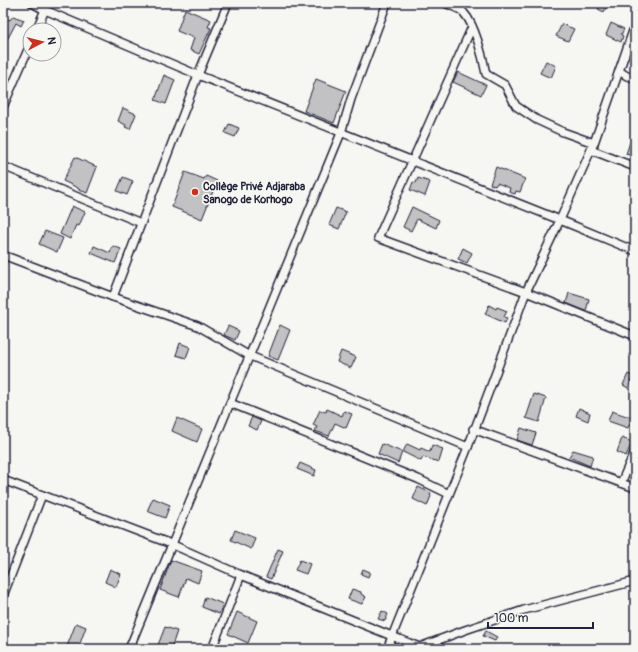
<svg xmlns="http://www.w3.org/2000/svg" width="638" height="652" font-family="Pangolin,sans-serif">
<rect width="100%" height="100%" fill="#f6f6f2"/>
<filter id="ink" filterUnits="userSpaceOnUse"><feTurbulence type="fractalNoise" baseFrequency=".025" numOctaves="2"/><feDisplacementMap in="SourceGraphic" scale="8" xChannelSelector="R" yChannelSelector="G"/><feConvolveMatrix kernelMatrix="1 2 1 2 8 2 1 2 1" color-interpolation-filters="sRGB"/></filter>
<g filter="url(#ink)">
<g fill="#c2c2c4" stroke="#22223b">
<polygon points="601,3 608,3 604,12 598,9"/>
<polygon points="185,9 211,20 208,27 211,28 199,54 190,50 194,38 177,31"/>
<polygon points="13,16 24,20 21,26 16,23 8,38 3,35 3,17 10,20"/>
<polygon points="611,23 624,29 621,35 623,36 621,42 606,35"/>
<polygon points="562,24 574,29 568,41 556,36"/>
<polygon points="546,61 556,66 551,78 540,73"/>
<polygon points="458,72 486,85 481,95 453,82"/>
<polygon points="164,75 175,80 166,104 155,100"/>
<polygon points="316,79 346,91 334,123 304,111"/>
<polygon points="123,108 136,114 130,129 125,127 126,125 118,121"/>
<polygon points="229,124 239,128 235,137 225,133"/>
<polygon points="634,130 635,130 635,157 626,154"/>
<polygon points="75,157 97,167 87,193 78,189 78,188 63,181"/>
<polygon points="496,167 525,179 520,192 516,191 515,194 509,192 510,188 497,183 495,186 490,184"/>
<polygon points="185,172 204,179 206,176 217,181 202,219 172,207"/>
<polygon points="123,177 133,181 127,195 117,191"/>
<polygon points="418,178 430,182 425,196 410,190 413,182 416,183"/>
<polygon points="72,206 85,212 79,226 76,225 70,239 60,234"/>
<polygon points="412,207 439,220 436,228 417,219 411,231 403,227"/>
<polygon points="336,208 346,212 339,229 329,225"/>
<polygon points="45,231 63,238 57,252 39,244"/>
<polygon points="94,246 110,253 113,246 121,249 115,263 91,253"/>
<polygon points="463,248 472,253 467,263 458,259"/>
<polygon points="569,293 589,299 586,311 566,303"/>
<polygon points="489,305 496,309 497,307 507,311 504,317 507,318 505,323 485,314"/>
<polygon points="280,325 290,330 278,360 268,356"/>
<polygon points="228,326 239,331 235,340 224,335"/>
<polygon points="180,343 190,347 186,358 176,355"/>
<polygon points="341,351 356,357 351,368 337,362"/>
<polygon points="628,374 633,376 628,388 623,385"/>
<polygon points="534,394 546,398 539,422 526,418"/>
<polygon points="579,408 590,413 588,421 576,416"/>
<polygon points="327,409 342,416 344,411 352,414 346,428 335,423 329,436 315,431 317,427 313,425 320,410 326,412"/>
<polygon points="612,411 632,418 628,428 608,421"/>
<polygon points="252,417 261,421 257,430 248,426"/>
<polygon points="177,418 202,429 197,442 172,431"/>
<polygon points="521,428 536,433 532,445 517,440"/>
<polygon points="622,438 632,442 626,456 617,452"/>
<polygon points="382,444 402,452 398,463 378,454"/>
<polygon points="407,444 420,450 421,448 430,452 432,445 443,449 439,462 423,457 421,461 403,452"/>
<polygon points="573,450 593,456 590,466 569,457"/>
<polygon points="300,463 316,470 314,476 297,469"/>
<polygon points="418,487 431,493 430,495 431,496 427,506 413,499"/>
<polygon points="153,498 170,505 165,518 147,511"/>
<polygon points="235,530 255,538 251,549 231,540"/>
<polygon points="278,549 283,551 271,579 266,577"/>
<polygon points="171,560 202,571 198,583 186,578 179,597 160,590"/>
<polygon points="300,560 310,564 306,574 295,570"/>
<polygon points="110,569 121,574 116,587 105,582"/>
<polygon points="363,569 370,572 368,577 361,574"/>
<polygon points="352,589 361,592 361,594 366,597 362,604 348,599"/>
<polygon points="205,597 223,604 219,614 202,607"/>
<polygon points="382,611 388,614 385,621 378,619"/>
<polygon points="237,612 257,621 248,643 228,634"/>
<polygon points="76,623 86,627 78,649 66,649"/>
<polygon points="165,627 177,631 171,649 158,645"/>
<polygon points="486,631 497,637 495,641 483,636"/>
</g>
<g fill="none" stroke-linecap="round" stroke-linejoin="round">
<defs>
<g id="minor">
<polyline points="32,3 45,10 198,75 560,220 635,251"/>
<path d="M445,3C451,6 460,8 464,13C475,25 483,57 486,74L505,85L516,106L537,120L563,132L594,143"/>
<polyline points="472,27 378,238 526,292 635,336"/>
<polyline points="36,30 45,10"/>
<polyline points="619,71 627,76 635,78"/>
<polyline points="3,107 30,45"/>
<polyline points="591,150 635,167"/>
<polyline points="3,166 141,223"/>
<polyline points="3,255 113,297 198,326 248,355 468,447"/>
<polyline points="113,297 198,75 228,3"/>
<polyline points="230,403 418,479 449,494"/>
<polyline points="473,429 635,488"/>
<polyline points="3,480 171,544 241,575 424,649"/>
<polyline points="621,483 635,451"/>
<polyline points="3,596 42,495"/>
<polyline points="420,647 465,630 524,610 635,581"/>
<polyline points="3,648 7,649"/>
<path d="M129,649C198,477 269,305 341,133L351,99L387,3"/>
<polyline points="212,649 241,575"/>
<polyline points="387,649 468,447 526,292 560,220 594,143 635,25"/>
</g>
</defs>
<use href="#minor" stroke="#22223b" stroke-width="10"/>
<use href="#minor" stroke="#f6f6f2" stroke-width="7"/>
</g>
</g>
<circle fill="#c8321e" stroke="#f6f6f2" stroke-width="1.5" cx="195" cy="192" r="4"/>
<g text-anchor="middle" stroke-width="3.5" stroke-linejoin="round" paint-order="stroke">
<g font-size="11" font-weight="bold" fill="#22223b" stroke="#f6f6f2" text-anchor="start">
<text x="203" y="190">Collège Privé Adjaraba<tspan x="203" dy="13">Sanogo de Korhogo</tspan></text>
</g>
</g>
<rect width="638" height="652" fill="none" stroke="#f6f6f2" stroke-width="16"/>
<rect x="8" y="8" width="622" height="636" fill="none" stroke="#22223b" stroke-width="1.5" filter="url(#ink)"/>
<g transform="translate(42 42) rotate(83)"><circle r="19" fill="#f6f6f2" stroke="#a1a1a9"/>
<path d="M0-3L7 15L0 10L-7 15Z" fill="#c8321e"/>
<text y="-6" font-size="11" font-weight="bold" text-anchor="middle" fill="#22223b">N</text>
</g>
<path d="M488 622v6h105v-6" fill="none" stroke="#22223b" stroke-width="2"/>
<text x="494" y="622" font-size="12" fill="#22223b" stroke="#f6f6f2" stroke-width="3" paint-order="stroke">100 m</text>
</svg>
